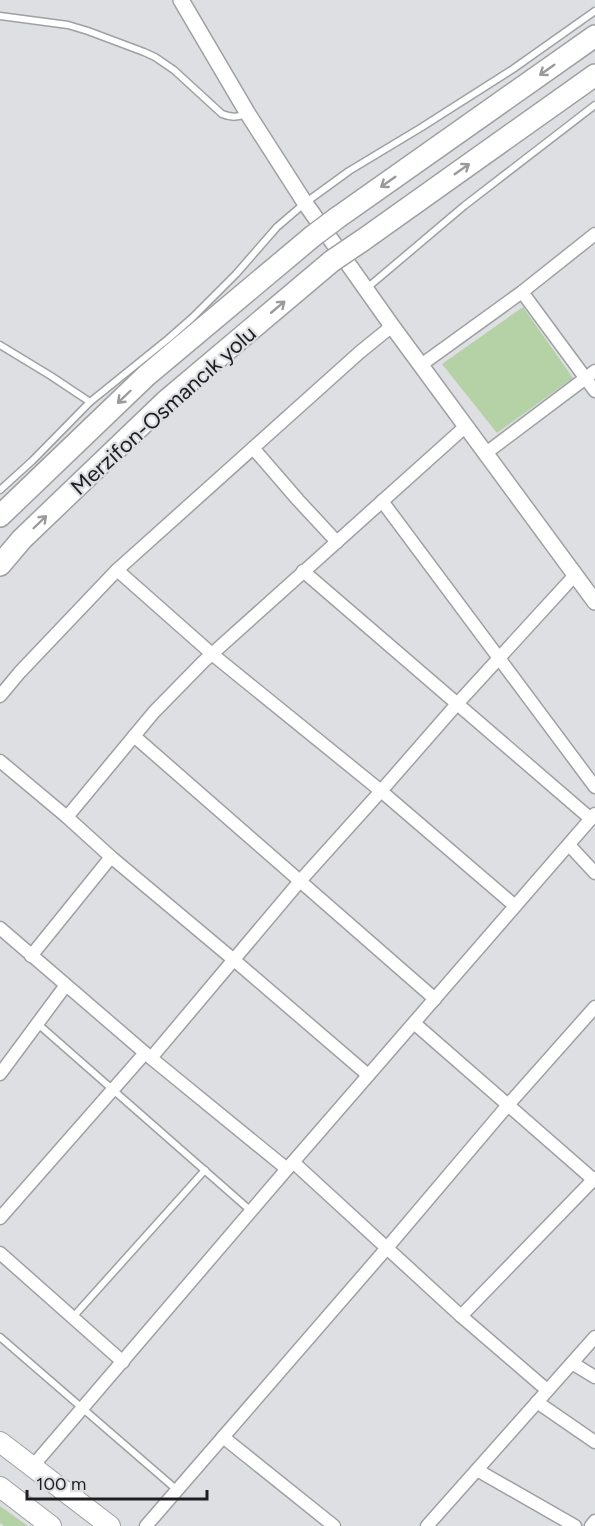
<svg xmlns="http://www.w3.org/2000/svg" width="595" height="1526" font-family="Figtree,sans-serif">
<rect width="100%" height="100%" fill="#dedfe2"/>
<g fill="#b5d1a6">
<polygon points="523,307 573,378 497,433 442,364"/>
<polygon points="0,1506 28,1526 4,1526 0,1523"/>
</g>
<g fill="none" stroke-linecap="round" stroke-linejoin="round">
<defs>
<g id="service">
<path d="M0,16L68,25L88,31L144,52L155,57L174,70L222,114C232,118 238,117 247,114"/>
<polyline points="367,288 464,206 595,105"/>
<polyline points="0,345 51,376 90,402"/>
<polyline points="0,490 32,461 90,402 168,339 192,318 236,274 277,227 305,203 349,171 422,127 513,69 595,11"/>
<polyline points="38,1024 251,1211"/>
<polyline points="73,1317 205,1170"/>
<polyline points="0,1337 177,1490"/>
</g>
<g id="minor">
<polyline points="522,292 595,391"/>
<polyline points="421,365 522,292 595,234"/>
<polyline points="486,453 595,371"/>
<polyline points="382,501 595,787"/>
<polyline points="337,542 298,500 253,448 360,352 392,326"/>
<polyline points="117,570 212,654 381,791 515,906"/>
<polyline points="303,571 591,819"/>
<polyline points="0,696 20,672 117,570 253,448"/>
<polyline points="134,736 435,999"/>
<polyline points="0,761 67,817 111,857 234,960 368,1075"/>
<polyline points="67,817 154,712 203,662 466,426"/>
<polyline points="569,845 595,873"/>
<polyline points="0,928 151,1058 287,1169"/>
<polyline points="31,956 111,857"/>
<polyline points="414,1023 595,1181"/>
<polyline points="151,1058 300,881 381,791 457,704 575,575"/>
<polyline points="0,1074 66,985"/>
<polyline points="293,1162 461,1316 547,1390"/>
<polyline points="0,1218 145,1053"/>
<polyline points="0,1253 123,1362"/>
<polyline points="461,1316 595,1178"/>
<polyline points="572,1363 595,1377"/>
<polyline points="537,1402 595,1442"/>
<polyline points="223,1437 334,1526"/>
<polyline points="32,1467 287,1169 595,814"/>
<polyline points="477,1470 575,1526"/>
<polyline points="146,1526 386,1249 508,1105 595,1007"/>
<polyline points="427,1526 595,1337"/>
<polyline points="591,1526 595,1521"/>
</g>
<polyline id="tertiary" points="181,0 248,114 305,203 392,326 595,602"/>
<g id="primary">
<polyline points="0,1442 110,1526"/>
<polyline points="0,1487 51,1526"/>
</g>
<g id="trunk">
<polyline points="337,218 595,36"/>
<polyline points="363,240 595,75"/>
<polyline points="0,516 146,376 313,236"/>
<polyline points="0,565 22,539 166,401 332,261"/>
</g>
</defs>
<use href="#service" stroke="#9fa0a3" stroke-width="9"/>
<use href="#minor" stroke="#9fa0a3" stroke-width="15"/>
<use href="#tertiary" stroke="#9fa0a3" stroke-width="18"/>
<use href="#primary" stroke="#9fa0a3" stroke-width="22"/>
<use href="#trunk" stroke="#9fa0a3" stroke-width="24"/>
<use href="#service" stroke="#fff" stroke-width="6"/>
<use href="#minor" stroke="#fff" stroke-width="12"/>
<use href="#tertiary" stroke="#fff" stroke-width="15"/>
<use href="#primary" stroke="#fff" stroke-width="20"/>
<use href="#trunk" stroke="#fff" stroke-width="21"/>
<defs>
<g id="trunk-bridge">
<polyline points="313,236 337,218"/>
<polyline points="332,261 363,240"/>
</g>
</defs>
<use href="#trunk-bridge" stroke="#9fa0a3" stroke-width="24" stroke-linecap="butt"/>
<use href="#trunk-bridge" stroke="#fff" stroke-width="21"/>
</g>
<defs><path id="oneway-shaft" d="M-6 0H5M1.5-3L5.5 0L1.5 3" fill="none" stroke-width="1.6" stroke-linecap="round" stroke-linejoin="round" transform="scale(1.5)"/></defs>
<g stroke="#9a9a9b">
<use href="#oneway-shaft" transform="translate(547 70) rotate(145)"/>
<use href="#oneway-shaft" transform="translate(462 169) rotate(-35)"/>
<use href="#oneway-shaft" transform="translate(388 182) rotate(145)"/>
<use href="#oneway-shaft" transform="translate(278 307) rotate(-40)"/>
<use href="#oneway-shaft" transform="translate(124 397) rotate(136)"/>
<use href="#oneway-shaft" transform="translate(40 522) rotate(-44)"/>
</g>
<g text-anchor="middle" stroke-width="4.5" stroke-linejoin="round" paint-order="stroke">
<g font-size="22" fill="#1e1e20" stroke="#dedfe2">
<text transform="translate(163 410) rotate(-42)" y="8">Merzifon-Osmancık yolu</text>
</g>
</g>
<path d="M27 1490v9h180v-9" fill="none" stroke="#1e1e20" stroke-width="3"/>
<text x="36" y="1490" font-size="18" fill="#1e1e20" stroke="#dedfe2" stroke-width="4.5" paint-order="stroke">100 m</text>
</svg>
